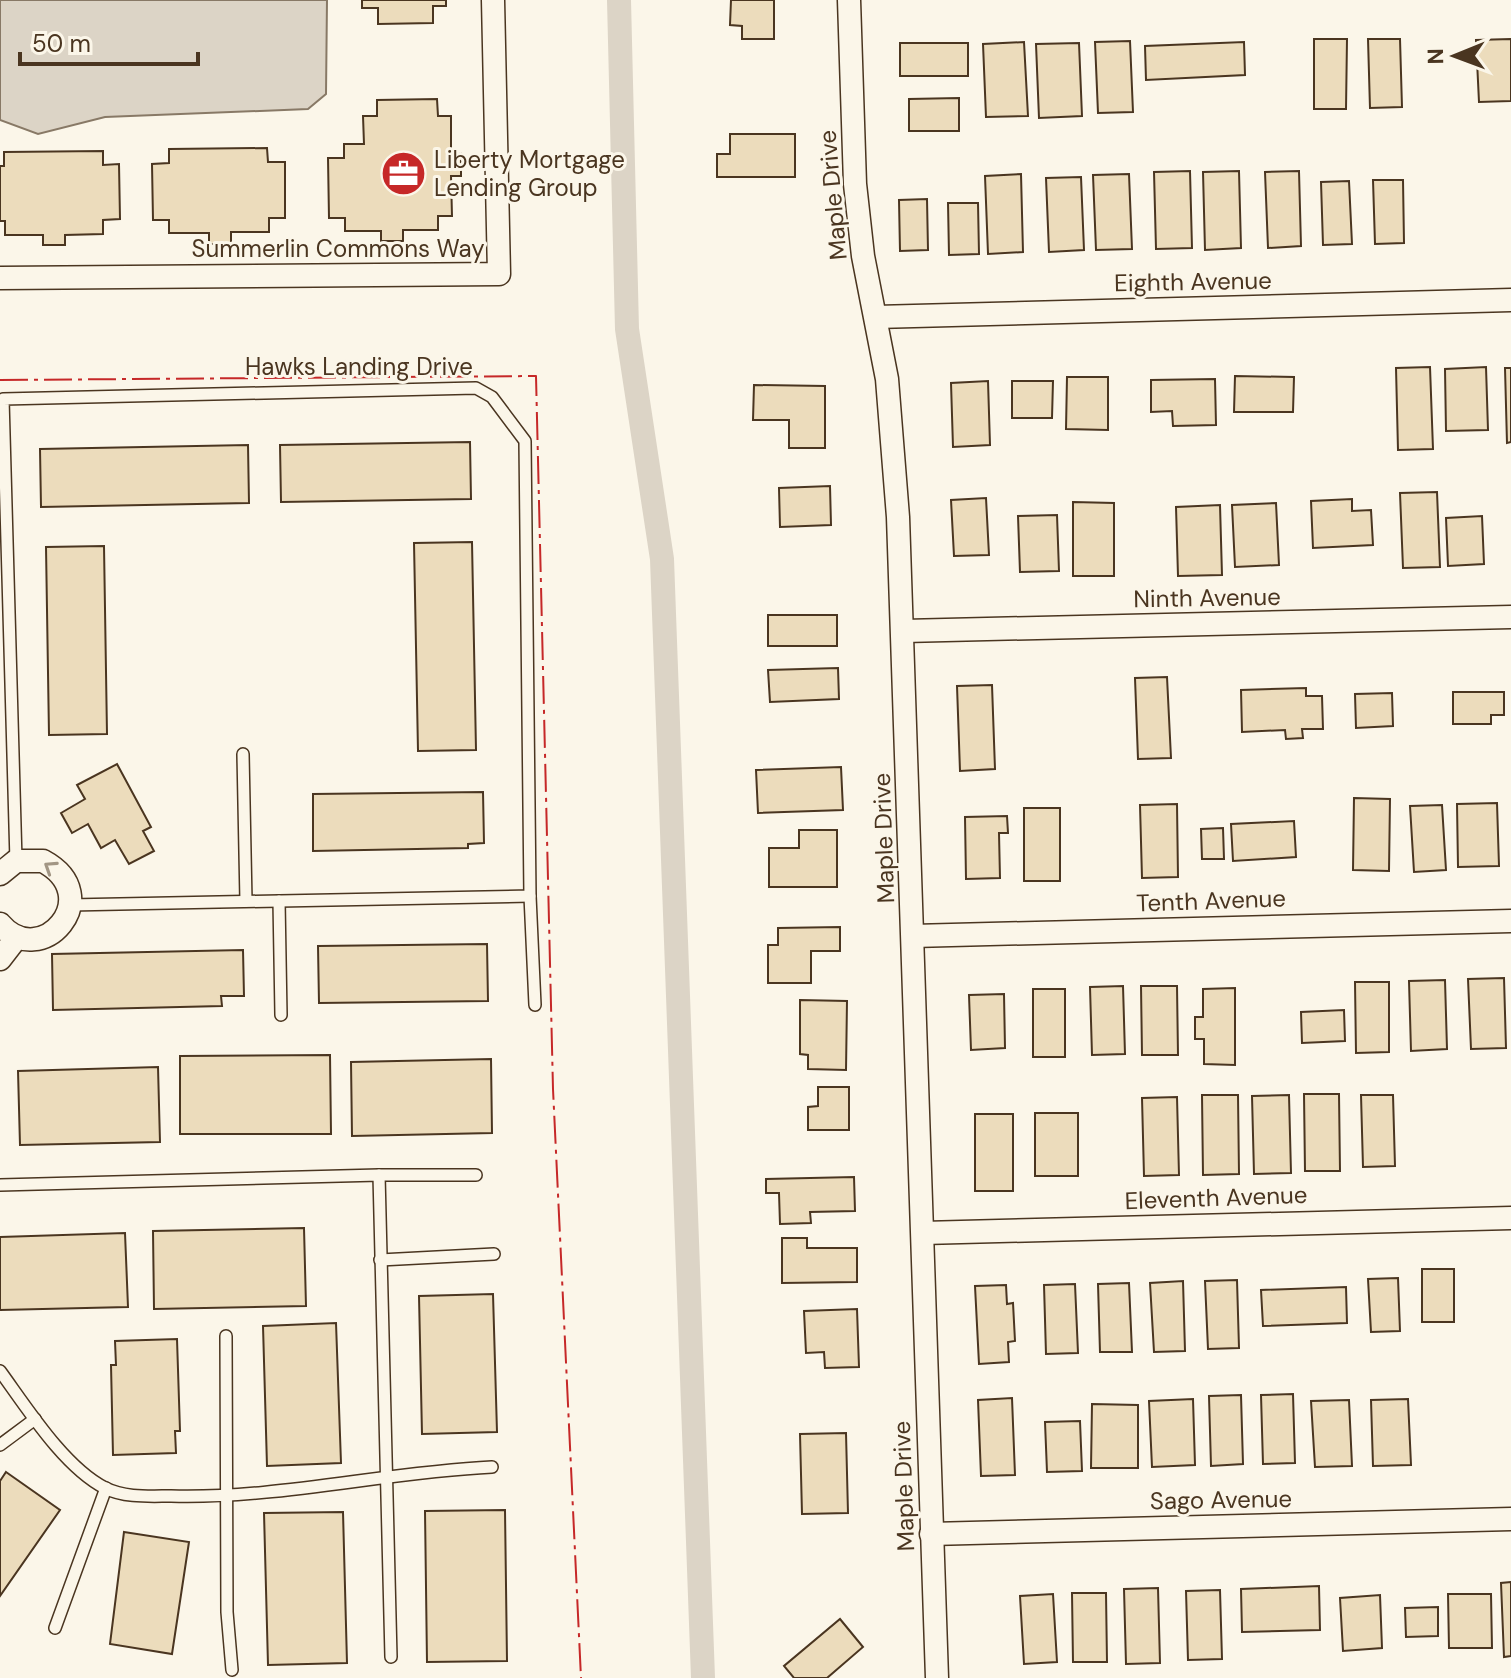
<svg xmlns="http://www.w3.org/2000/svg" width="1511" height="1678" font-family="'DM Sans',sans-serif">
<rect width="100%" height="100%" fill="#fbf6e9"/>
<polygon fill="#dcd4c6" stroke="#887966" stroke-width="2" points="0,0 327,0 326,94 308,109 105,117 38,134 0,120"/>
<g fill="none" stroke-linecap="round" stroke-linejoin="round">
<polyline stroke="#dcd4c6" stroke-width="24" points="619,0 627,329 662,559 703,1678"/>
</g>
<g fill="#ecdcbc" stroke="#4a3520" stroke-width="2">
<polygon points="362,0 446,0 446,6 433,6 433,23 378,24 378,8 362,8"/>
<polygon points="731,0 774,0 774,39 742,39 742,26 730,25"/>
<polygon points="1314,39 1347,39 1346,109 1314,109"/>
<polygon points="1368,39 1400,39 1402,107 1370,108"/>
<polygon points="1511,39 1511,101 1479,102 1476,40"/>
<polygon points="1130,41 1133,112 1098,113 1095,42"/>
<polygon points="1024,42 1028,116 986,117 983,44"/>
<polygon points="1244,42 1245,75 1146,80 1145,46"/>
<rect x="900" y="43" width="68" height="33"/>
<polygon points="1079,43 1082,116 1039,118 1036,44"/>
<polygon points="959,98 959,131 909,131 909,99"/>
<polygon points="437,99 438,116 451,116 451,154 461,153 461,176 451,176 452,216 438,216 438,230 403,230 403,241 381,241 381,231 345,231 345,218 329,218 328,158 344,158 344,144 364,144 363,116 377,116 377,100"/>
<polygon points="730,134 795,134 795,177 717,177 717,154 730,154"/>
<polygon points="267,148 268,162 285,162 285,218 269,218 269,232 231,232 231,244 209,244 209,233 169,233 169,220 153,220 152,164 169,163 169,149"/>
<polygon points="103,151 103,165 119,164 120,219 103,220 103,234 65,235 65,245 43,245 43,235 5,235 5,221 0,221 0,166 4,166 4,152"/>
<polygon points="1190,171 1192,248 1156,249 1154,172"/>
<polygon points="1239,171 1241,248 1205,250 1203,172"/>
<polygon points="1299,171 1301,246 1268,248 1265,172"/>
<polygon points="1021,174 1023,252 988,254 985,176"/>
<polygon points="1129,174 1132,249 1096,250 1093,175"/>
<polygon points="1081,177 1084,250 1049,252 1046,178"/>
<polygon points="1373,180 1403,180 1404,243 1375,244"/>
<polygon points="1349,181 1352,244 1323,245 1321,182"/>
<polygon points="927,199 928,250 900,251 899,200"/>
<polygon points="948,203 978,203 979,254 949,255"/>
<polygon points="1430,367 1433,449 1398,450 1396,368"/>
<polygon points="1486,367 1488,430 1446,431 1445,369"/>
<polygon points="1505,368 1511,368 1511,442 1507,443"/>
<polygon points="1235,376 1294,377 1293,412 1234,412"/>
<polygon points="1067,377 1108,377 1108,430 1066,429"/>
<polygon points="1215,379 1216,425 1173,426 1172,411 1151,412 1151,380"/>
<polygon points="988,381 990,445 953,447 951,383"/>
<polygon points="1012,381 1053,381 1052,418 1012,418"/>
<polygon points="754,385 825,386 825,448 789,448 789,420 753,420"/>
<polygon points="470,442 471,499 281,502 280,445"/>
<polygon points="248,445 249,503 41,507 40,449"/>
<polygon points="830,486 831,525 780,527 779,488"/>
<polygon points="1437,492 1440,567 1403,568 1400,493"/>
<polygon points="986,498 989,555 954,556 951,500"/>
<polygon points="1352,499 1352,511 1371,510 1373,545 1313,548 1311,501"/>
<polygon points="1073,502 1114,503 1114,576 1073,576"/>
<polygon points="1276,503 1279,565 1235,567 1232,505"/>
<polygon points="1220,505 1222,575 1178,576 1176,507"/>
<polygon points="1057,515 1059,571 1020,572 1018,516"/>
<polygon points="1482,516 1484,564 1448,566 1446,518"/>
<polygon points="472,542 476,750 418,751 414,543"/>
<polygon points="104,546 107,734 49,735 46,547"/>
<rect x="768" y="615" width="69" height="31"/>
<polygon points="838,668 839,699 770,702 768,670"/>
<polygon points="1167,677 1171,758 1138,759 1135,678"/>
<polygon points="992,685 995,769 960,771 957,686"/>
<polygon points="1306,688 1306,696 1322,696 1323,729 1302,729 1303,738 1286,739 1285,730 1242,732 1241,690"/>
<polygon points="1453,692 1504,692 1504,715 1491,715 1491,724 1453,724"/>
<polygon points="1392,693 1393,726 1356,728 1355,694"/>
<polygon points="117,764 151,827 143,831 154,851 129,864 115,840 101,848 88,824 72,833 61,813 85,799 77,785"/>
<polygon points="841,767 843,810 758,813 756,770"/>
<polygon points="483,792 484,843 468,844 468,848 313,851 313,794"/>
<polygon points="1354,798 1390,799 1389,871 1353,870"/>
<polygon points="1497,803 1499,866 1458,867 1457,804"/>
<polygon points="1177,804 1178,877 1142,878 1140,805"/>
<polygon points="1442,805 1446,870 1414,872 1410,806"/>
<rect x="1024" y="808" width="36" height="73"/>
<polygon points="1007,816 1008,833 999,833 1000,878 966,879 965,817"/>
<polygon points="1294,821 1296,857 1233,861 1231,824"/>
<polygon points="1223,828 1224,859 1202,859 1201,829"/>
<polygon points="799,830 837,830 837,887 769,887 769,848 799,848"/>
<polygon points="840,927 840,951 811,951 811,983 768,983 768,945 778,945 778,928"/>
<polygon points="487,944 488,1001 319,1003 318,946"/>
<polygon points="243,950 244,996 221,996 222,1006 53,1010 52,954"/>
<polygon points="1504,978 1506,1048 1471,1049 1468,979"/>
<polygon points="1445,980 1447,1049 1411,1051 1409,981"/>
<polygon points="1355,982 1389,982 1389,1052 1356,1053"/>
<polygon points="1123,986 1125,1054 1092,1055 1090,987"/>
<polygon points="1141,986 1177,986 1178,1055 1142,1055"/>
<polygon points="1235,988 1235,1065 1204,1064 1204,1039 1195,1039 1195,1017 1203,1017 1203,989"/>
<rect x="1033" y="989" width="32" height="68"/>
<polygon points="1004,994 1005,1048 971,1050 969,995"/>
<polygon points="800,1000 847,1001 846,1070 808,1069 808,1055 800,1054"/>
<polygon points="1344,1010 1345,1041 1302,1043 1301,1012"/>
<polygon points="330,1055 331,1134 180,1134 180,1056"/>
<polygon points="491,1059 492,1133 352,1136 351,1062"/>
<polygon points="158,1067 160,1142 20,1145 18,1071"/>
<polygon points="818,1087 849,1087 849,1130 808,1130 808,1107 818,1106"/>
<polygon points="1304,1094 1339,1094 1340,1171 1305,1171"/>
<polygon points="1202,1095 1238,1095 1239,1174 1203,1175"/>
<polygon points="1289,1095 1291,1173 1254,1174 1252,1096"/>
<polygon points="1361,1095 1393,1095 1395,1166 1363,1167"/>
<polygon points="1177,1097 1179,1175 1144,1176 1142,1098"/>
<rect x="1035" y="1113" width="43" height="63"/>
<rect x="975" y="1114" width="38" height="77"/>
<polygon points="854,1177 855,1211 810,1212 811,1223 780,1224 779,1193 766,1193 766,1179"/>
<polygon points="304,1228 306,1306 154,1309 153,1231"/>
<polygon points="125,1233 128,1307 0,1310 0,1237"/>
<polygon points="782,1238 807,1238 807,1248 857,1248 857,1282 782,1283"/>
<rect x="1422" y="1269" width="32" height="53"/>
<polygon points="1398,1278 1400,1331 1371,1332 1368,1279"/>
<polygon points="1237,1280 1239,1348 1208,1349 1205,1281"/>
<polygon points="1183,1281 1185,1351 1154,1352 1150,1283"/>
<polygon points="1129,1283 1132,1352 1100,1352 1098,1284"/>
<polygon points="1075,1284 1078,1353 1046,1354 1044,1285"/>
<polygon points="1006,1285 1007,1304 1013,1303 1015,1341 1008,1342 1009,1362 979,1364 975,1286"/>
<polygon points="1346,1287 1347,1323 1263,1326 1261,1290"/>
<polygon points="493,1294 497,1432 422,1434 419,1296"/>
<polygon points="857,1309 859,1367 825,1368 824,1352 806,1353 804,1311"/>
<polygon points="336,1323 341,1463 267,1466 263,1326"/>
<polygon points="177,1339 180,1431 175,1431 176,1453 113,1455 111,1365 116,1365 115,1341"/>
<polygon points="1293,1394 1295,1463 1263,1464 1261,1395"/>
<polygon points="1241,1395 1243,1464 1211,1466 1209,1396"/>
<polygon points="1012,1398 1015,1475 981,1476 978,1400"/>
<polygon points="1193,1399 1195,1465 1152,1467 1149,1401"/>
<polygon points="1408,1399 1411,1465 1373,1466 1371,1400"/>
<polygon points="1349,1400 1352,1466 1315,1467 1311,1401"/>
<polygon points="1092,1404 1138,1405 1138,1468 1091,1468"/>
<polygon points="1080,1421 1082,1471 1047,1472 1045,1422"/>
<polygon points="846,1433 848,1513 802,1514 800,1434"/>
<polygon points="6,1472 60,1510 0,1596 0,1481"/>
<polygon points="505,1510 507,1661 427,1662 425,1511"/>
<polygon points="343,1512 347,1663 268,1665 264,1513"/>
<polygon points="124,1532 189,1542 172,1654 110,1644"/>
<polygon points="1511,1582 1511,1656 1504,1657 1501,1583"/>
<polygon points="1319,1586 1320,1630 1242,1632 1241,1589"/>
<polygon points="1158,1588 1160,1663 1126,1664 1124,1589"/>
<polygon points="1220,1590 1222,1659 1188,1660 1186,1591"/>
<polygon points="1072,1593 1106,1593 1107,1662 1073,1662"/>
<polygon points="1053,1594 1057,1662 1024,1664 1020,1596"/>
<polygon points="1448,1594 1491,1594 1492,1648 1449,1648"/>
<polygon points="1380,1595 1382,1648 1343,1651 1340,1598"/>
<polygon points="1438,1607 1438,1636 1406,1637 1405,1608"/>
<polygon points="840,1619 863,1647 827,1678 794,1678 784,1666"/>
</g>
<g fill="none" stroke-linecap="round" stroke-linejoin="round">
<defs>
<g id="lane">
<polyline points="243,754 246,901"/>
<polyline points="16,861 3,399 476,388 492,397 525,441 530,896 70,905"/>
<polyline points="530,896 535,1005"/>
<polyline points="279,901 281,1015"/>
<polyline points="379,1175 476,1175"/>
<polyline points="0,1185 379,1175 391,1657"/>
<polyline points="380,1260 494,1254"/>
<polyline points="226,1336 227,1612 232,1670"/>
<path d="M0,1371C27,1408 64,1467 105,1488C125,1498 150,1496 171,1496C278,1499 385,1472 492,1467"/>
<polyline points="0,1445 35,1419"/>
<polyline points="55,1628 106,1488"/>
</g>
<g id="street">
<polyline points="849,0 855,184 863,256 887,379 898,517 937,1678"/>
<polyline points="0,278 499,274 493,0"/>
<polyline points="876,317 1511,300"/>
<polyline points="904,631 1511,617"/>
<path d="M0,874L16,861H43C108,896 41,972 0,924"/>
<polyline points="913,936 1511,921"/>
<polyline points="0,959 17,937"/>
<polyline points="923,1233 1511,1218"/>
<polyline points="931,1534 1511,1519"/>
</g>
</defs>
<use href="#lane" stroke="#4a3520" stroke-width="14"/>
<use href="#street" stroke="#4a3520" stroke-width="25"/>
<use href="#lane" stroke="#fbf6e9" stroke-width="11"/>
<use href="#street" stroke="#fbf6e9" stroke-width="22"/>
<polyline stroke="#c62828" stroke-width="2" stroke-dasharray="28 6 4 6" stroke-linecap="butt" points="0,380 536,376 553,1089 581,1678"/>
</g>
<defs><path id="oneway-chevron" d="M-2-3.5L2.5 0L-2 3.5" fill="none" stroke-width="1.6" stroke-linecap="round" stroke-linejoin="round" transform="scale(2)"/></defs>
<use stroke="#a29684" href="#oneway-chevron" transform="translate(50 867) rotate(-147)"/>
<defs>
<symbol id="office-disc" viewBox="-11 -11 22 22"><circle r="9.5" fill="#c62828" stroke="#fbf6e9"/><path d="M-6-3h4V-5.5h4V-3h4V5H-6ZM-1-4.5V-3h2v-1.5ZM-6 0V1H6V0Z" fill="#fff"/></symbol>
</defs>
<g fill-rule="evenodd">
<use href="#office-disc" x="378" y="148" width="51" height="51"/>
</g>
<g text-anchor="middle" stroke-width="6" stroke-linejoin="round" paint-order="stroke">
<g font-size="24" fill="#4a3520" stroke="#fbf6e9" text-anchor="start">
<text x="434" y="168">Liberty Mortgage<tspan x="434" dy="28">Lending Group</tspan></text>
</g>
<g font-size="24" fill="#4a3520" stroke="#fbf6e9">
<text transform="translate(833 195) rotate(-95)" y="8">Maple Drive</text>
<text x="338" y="257">Summerlin Commons Way</text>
<text transform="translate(1193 282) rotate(-1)" y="8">Eighth Avenue</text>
<text x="359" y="375">Hawks Landing Drive</text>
<text transform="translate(1207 598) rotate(-1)" y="8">Ninth Avenue</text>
<text transform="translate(884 838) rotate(-92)" y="8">Maple Drive</text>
<text transform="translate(1211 901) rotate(-2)" y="8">Tenth Avenue</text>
<text transform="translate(1216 1198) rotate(-2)" y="8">Eleventh Avenue</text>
<text transform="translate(904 1486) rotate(-92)" y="8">Maple Drive</text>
<text transform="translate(1221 1500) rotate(-1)" y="8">Sago Avenue</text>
</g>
</g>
<g transform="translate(1455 56) rotate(269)" stroke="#fbf6e9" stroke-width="6" paint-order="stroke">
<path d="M0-6L14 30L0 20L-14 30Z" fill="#4a3520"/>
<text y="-12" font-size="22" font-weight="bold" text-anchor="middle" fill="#4a3520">N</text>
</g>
<path d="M20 52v12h178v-12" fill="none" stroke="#4a3520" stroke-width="4"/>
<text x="32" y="52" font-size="24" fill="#4a3520" stroke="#fbf6e9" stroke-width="6" paint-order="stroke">50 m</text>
</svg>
